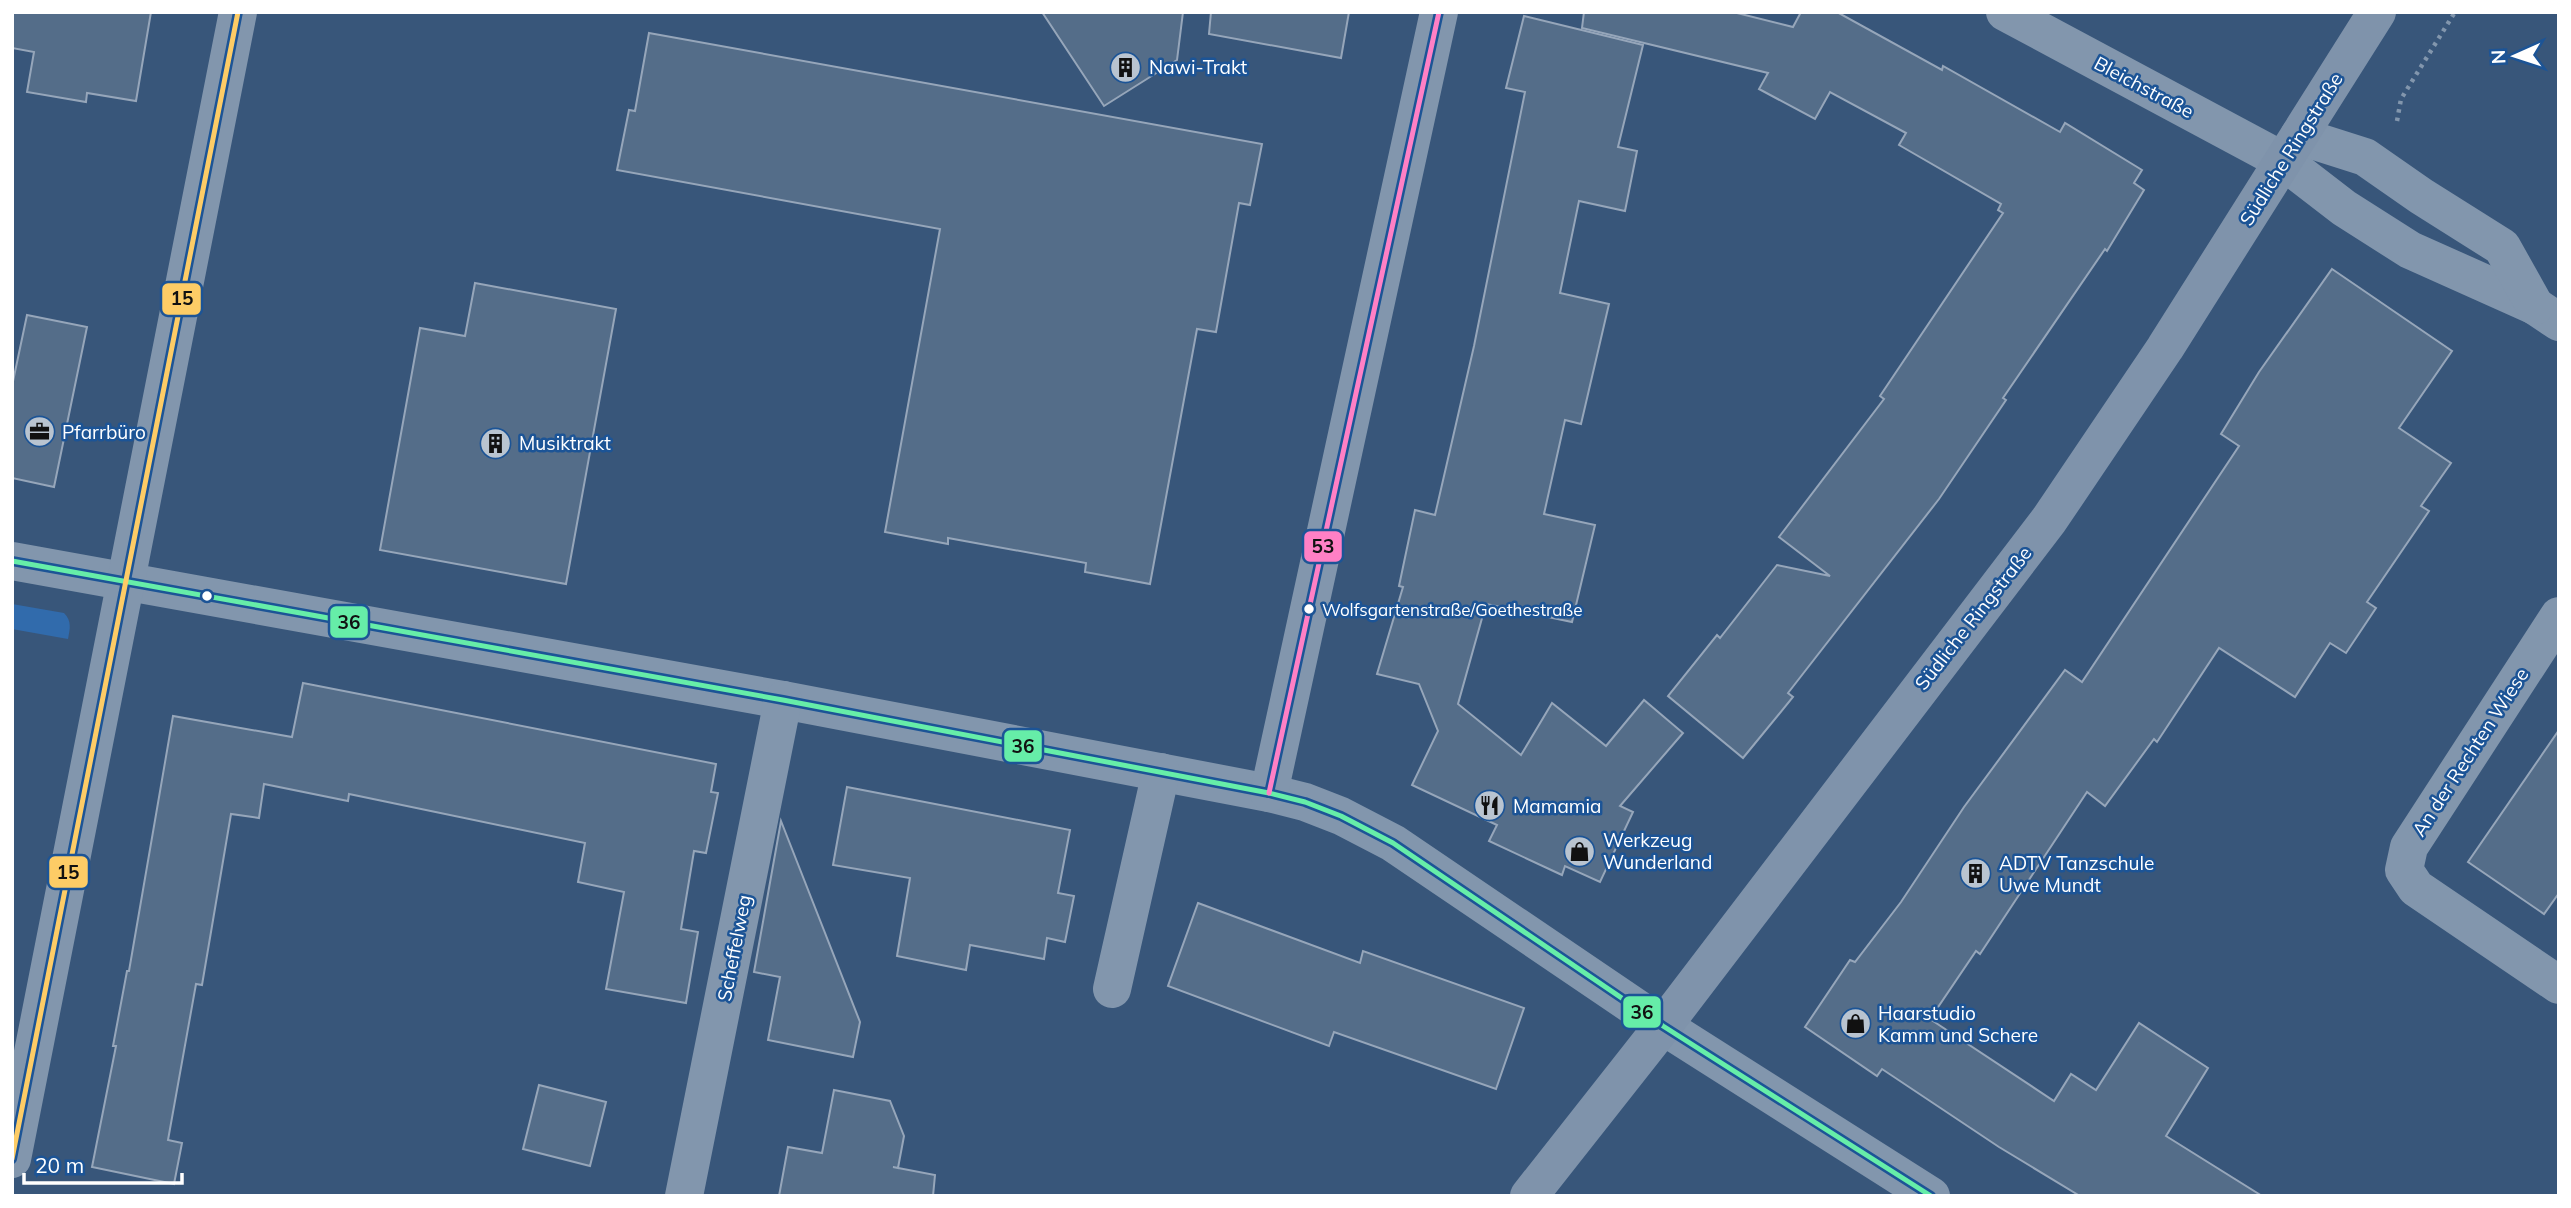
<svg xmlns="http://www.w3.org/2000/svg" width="2571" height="1208" font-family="Mulish,sans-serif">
<rect width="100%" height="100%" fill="#38567a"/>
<path fill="#316bac" d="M12,604L64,613C72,621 70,629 68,639L12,629Z"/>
<g fill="#546d89" stroke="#96a6ba" stroke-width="2">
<polygon points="12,12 151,12 136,101 87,93 86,102 27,92 34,52 12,48"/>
<polygon points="1042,12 1183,12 1177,60 1104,106"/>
<polygon points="1211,12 1349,12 1341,58 1209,34"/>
<polygon points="1584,12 1733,12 1793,27 1801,12 1837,12 1942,70 1943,66 2060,132 2065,123 2142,170 2134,183 2144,190 2107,251 2105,249 2003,398 2006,400 1939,499 1788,693 1793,697 1743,758 1668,696 1717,635 1720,638 1777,565 1830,576 1779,537 1884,399 1880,396 2003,213 1998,210 2001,204 1899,145 1906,133 1830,92 1815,119 1759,89 1768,73 1582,28"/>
<polygon points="1524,16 1643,45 1618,147 1637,151 1625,211 1579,201 1560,293 1609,304 1581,424 1565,420 1544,514 1595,525 1572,622 1486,604 1458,704 1521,755 1552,703 1606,746 1644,700 1683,733 1620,806 1633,812 1600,882 1565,866 1562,875 1489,841 1497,825 1412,785 1438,731 1419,684 1377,674 1403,587 1399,586 1415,510 1435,515 1474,346 1525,92 1506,88"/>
<polygon points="649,33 1262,144 1250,205 1239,203 1216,332 1197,329 1150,584 1085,572 1086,563 948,538 948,544 885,532 940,229 617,170 629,110 635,111"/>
<polygon points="2332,269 2452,351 2399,428 2451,463 2421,506 2429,511 2367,602 2376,608 2346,653 2330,643 2295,697 2219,648 2157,742 2154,739 2105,806 2087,792 1980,954 1976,951 1930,1019 2054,1101 2071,1074 2096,1090 2139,1023 2208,1068 2166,1136 2262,1196 2080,1196 1999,1147 1882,1069 1877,1076 1805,1027 1850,960 1855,962 1901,902 1964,807 2065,670 2082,682 2239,446 2221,434 2259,372"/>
<polygon points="475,283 616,309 566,584 380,550 420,328 465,336"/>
<polygon points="27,315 87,327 54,487 12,478 12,386"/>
<polygon points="303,683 716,764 711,792 718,793 706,853 694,851 681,929 698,932 686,1003 606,989 624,892 578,882 585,843 349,794 348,801 264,784 259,818 231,814 202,985 196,984 168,1140 182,1143 174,1184 92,1167 116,1046 113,1046 127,971 129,971 173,716 292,737"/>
<polygon points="2559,730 2559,893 2544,914 2468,862"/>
<polygon points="847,787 1070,830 1058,893 1074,896 1065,942 1047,938 1044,959 970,945 966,970 897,956 910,878 833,865"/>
<polygon points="781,821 860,1022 853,1057 768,1040 780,977 754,972"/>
<polygon points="1198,903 1360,963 1363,951 1524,1008 1496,1089 1334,1032 1329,1046 1168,986"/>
<polygon points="539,1085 606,1102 590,1166 523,1149"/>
<polygon points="834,1090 890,1101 904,1136 898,1168 893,1167 935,1175 933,1196 779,1196 788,1147 822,1153"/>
</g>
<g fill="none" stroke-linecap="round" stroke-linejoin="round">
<polyline stroke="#8296ad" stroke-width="4.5" stroke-dasharray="3.5 5" stroke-linecap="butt" points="2397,121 2401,99 2455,12"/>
<g stroke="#8296ad" stroke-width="38">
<polyline points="2005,12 2283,161 2344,208 2410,250 2535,306 2559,322"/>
<polyline points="2299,136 2365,157 2421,196 2502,247 2535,306"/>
<polyline points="12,561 783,700 1269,793 1305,802 1341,816 1393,843 1663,1026 1931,1196"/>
<polyline points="2559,616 2409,847 2404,870 2416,888 2559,985"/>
<polyline points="1269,793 1439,12"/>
<polyline points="1112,989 1161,772"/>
<polyline points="12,1159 238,12"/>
<polyline points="684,1196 783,700"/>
</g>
<polyline stroke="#7f93ab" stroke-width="38" points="1529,1196 1663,1026 2049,520 2165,348 2377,12"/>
<defs>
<polyline id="bus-1" points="12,561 783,700 1269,793 1305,802 1341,816 1393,843 1663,1026 1931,1196"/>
<polyline id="bus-2" points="1269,793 1439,12"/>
<polyline id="bus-3" points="12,1159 238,12"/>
</defs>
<use href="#bus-1" stroke="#1c5496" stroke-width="10"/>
<use href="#bus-2" stroke="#1c5496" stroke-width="10"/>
<use href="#bus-3" stroke="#1c5496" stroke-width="10"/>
<use href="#bus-1" stroke="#66eda8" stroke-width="5"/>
<use href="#bus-2" stroke="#ff80c5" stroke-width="5"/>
<use href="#bus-3" stroke="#fdcc66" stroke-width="5"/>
</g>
<defs>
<symbol id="building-disc" viewBox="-11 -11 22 22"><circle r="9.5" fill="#b9c4d0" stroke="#1c5496"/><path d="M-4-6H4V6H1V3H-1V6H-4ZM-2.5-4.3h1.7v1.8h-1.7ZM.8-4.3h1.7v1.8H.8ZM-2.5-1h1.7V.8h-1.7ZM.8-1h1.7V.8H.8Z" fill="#111"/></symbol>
<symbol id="office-disc" viewBox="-11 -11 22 22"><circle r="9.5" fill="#b9c4d0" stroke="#1c5496"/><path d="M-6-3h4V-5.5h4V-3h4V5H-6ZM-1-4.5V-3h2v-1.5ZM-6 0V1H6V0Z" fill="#111"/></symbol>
<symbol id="restaurant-disc" viewBox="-11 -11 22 22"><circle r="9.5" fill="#b9c4d0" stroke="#1c5496"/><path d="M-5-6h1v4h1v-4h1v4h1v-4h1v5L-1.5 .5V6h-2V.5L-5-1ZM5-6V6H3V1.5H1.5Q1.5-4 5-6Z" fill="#111"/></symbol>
<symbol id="shop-disc" viewBox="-11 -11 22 22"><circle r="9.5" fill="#b9c4d0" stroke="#1c5496"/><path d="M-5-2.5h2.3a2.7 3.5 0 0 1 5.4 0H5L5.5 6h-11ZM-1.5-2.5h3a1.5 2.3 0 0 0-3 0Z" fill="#111"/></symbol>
</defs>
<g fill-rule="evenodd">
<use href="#building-disc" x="1108" y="50" width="35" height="35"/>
<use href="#office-disc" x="22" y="414" width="35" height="35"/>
<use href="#building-disc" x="478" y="426" width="35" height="35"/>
<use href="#restaurant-disc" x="1472" y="788" width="35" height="35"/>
<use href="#shop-disc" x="1562" y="834" width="35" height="35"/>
<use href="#building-disc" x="1958" y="856" width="35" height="35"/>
<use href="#shop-disc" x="1838" y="1006" width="35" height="35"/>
</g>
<g fill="#fff" stroke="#1c5496" stroke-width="2.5">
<circle cx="207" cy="596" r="6"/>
<circle cx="1309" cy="609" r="6"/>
</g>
<g text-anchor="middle" stroke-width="5" stroke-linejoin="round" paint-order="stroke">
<g font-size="17" fill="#fff" stroke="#1c5496" text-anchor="start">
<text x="1322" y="616">Wolfsgartenstraße/Goethestraße</text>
</g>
<g font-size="19" fill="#fff" stroke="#1c5496" text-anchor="start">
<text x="1149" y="74">Nawi-Trakt</text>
<text x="62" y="439">Pfarrbüro</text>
<text x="519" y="450">Musiktrakt</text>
<text x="1513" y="813">Mamamia</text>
<text x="1603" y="847">Werkzeug<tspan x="1603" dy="22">Wunderland</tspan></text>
<text x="1999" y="870">ADTV Tanzschule<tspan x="1999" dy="22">Uwe Mundt</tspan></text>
<text x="1878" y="1020">Haarstudio<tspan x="1878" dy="22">Kamm und Schere</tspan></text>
</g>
<g font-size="19" fill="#fff" stroke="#1c5496">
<text transform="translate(2144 87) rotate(28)" y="7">Bleichstraße</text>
<text transform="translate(2291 149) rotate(-58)" y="7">Südliche Ringstraße</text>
<text transform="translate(1973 618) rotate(-52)" y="7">Südliche Ringstraße</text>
<text transform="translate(2470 752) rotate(-57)" y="7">An der Rechten Wiese</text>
<text transform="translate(734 948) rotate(-79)" y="7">Scheffelweg</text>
</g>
</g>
<g stroke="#1c5496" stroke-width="2.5">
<rect x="161" y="282" width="41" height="34" rx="7" fill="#fdcc66"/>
<rect x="1303" y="530" width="40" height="33" rx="7" fill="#ff80c5"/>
<rect x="329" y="605" width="40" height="34" rx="7" fill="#66eda8"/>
<rect x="1003" y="729" width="40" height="34" rx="7" fill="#66eda8"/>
<rect x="48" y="855" width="41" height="34" rx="7" fill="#fdcc66"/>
<rect x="1622" y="995" width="40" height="34" rx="7" fill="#66eda8"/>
</g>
<g font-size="19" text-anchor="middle" font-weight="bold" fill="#111">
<text x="182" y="305">15</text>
<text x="1323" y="553">53</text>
<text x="349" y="629">36</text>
<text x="1023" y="753">36</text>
<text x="68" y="879">15</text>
<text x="1642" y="1019">36</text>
</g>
<rect width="2571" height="1208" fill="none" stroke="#ffffff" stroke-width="28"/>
<g transform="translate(2515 56) rotate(267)" stroke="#1c5496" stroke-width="5" paint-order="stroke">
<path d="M0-5L12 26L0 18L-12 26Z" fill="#ffffff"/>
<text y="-10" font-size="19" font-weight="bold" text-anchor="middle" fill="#ffffff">N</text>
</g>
<path d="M24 1173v10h158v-10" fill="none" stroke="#ffffff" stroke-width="3.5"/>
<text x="35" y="1173" font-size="21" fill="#ffffff" stroke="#1c5496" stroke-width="5" paint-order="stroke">20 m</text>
</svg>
